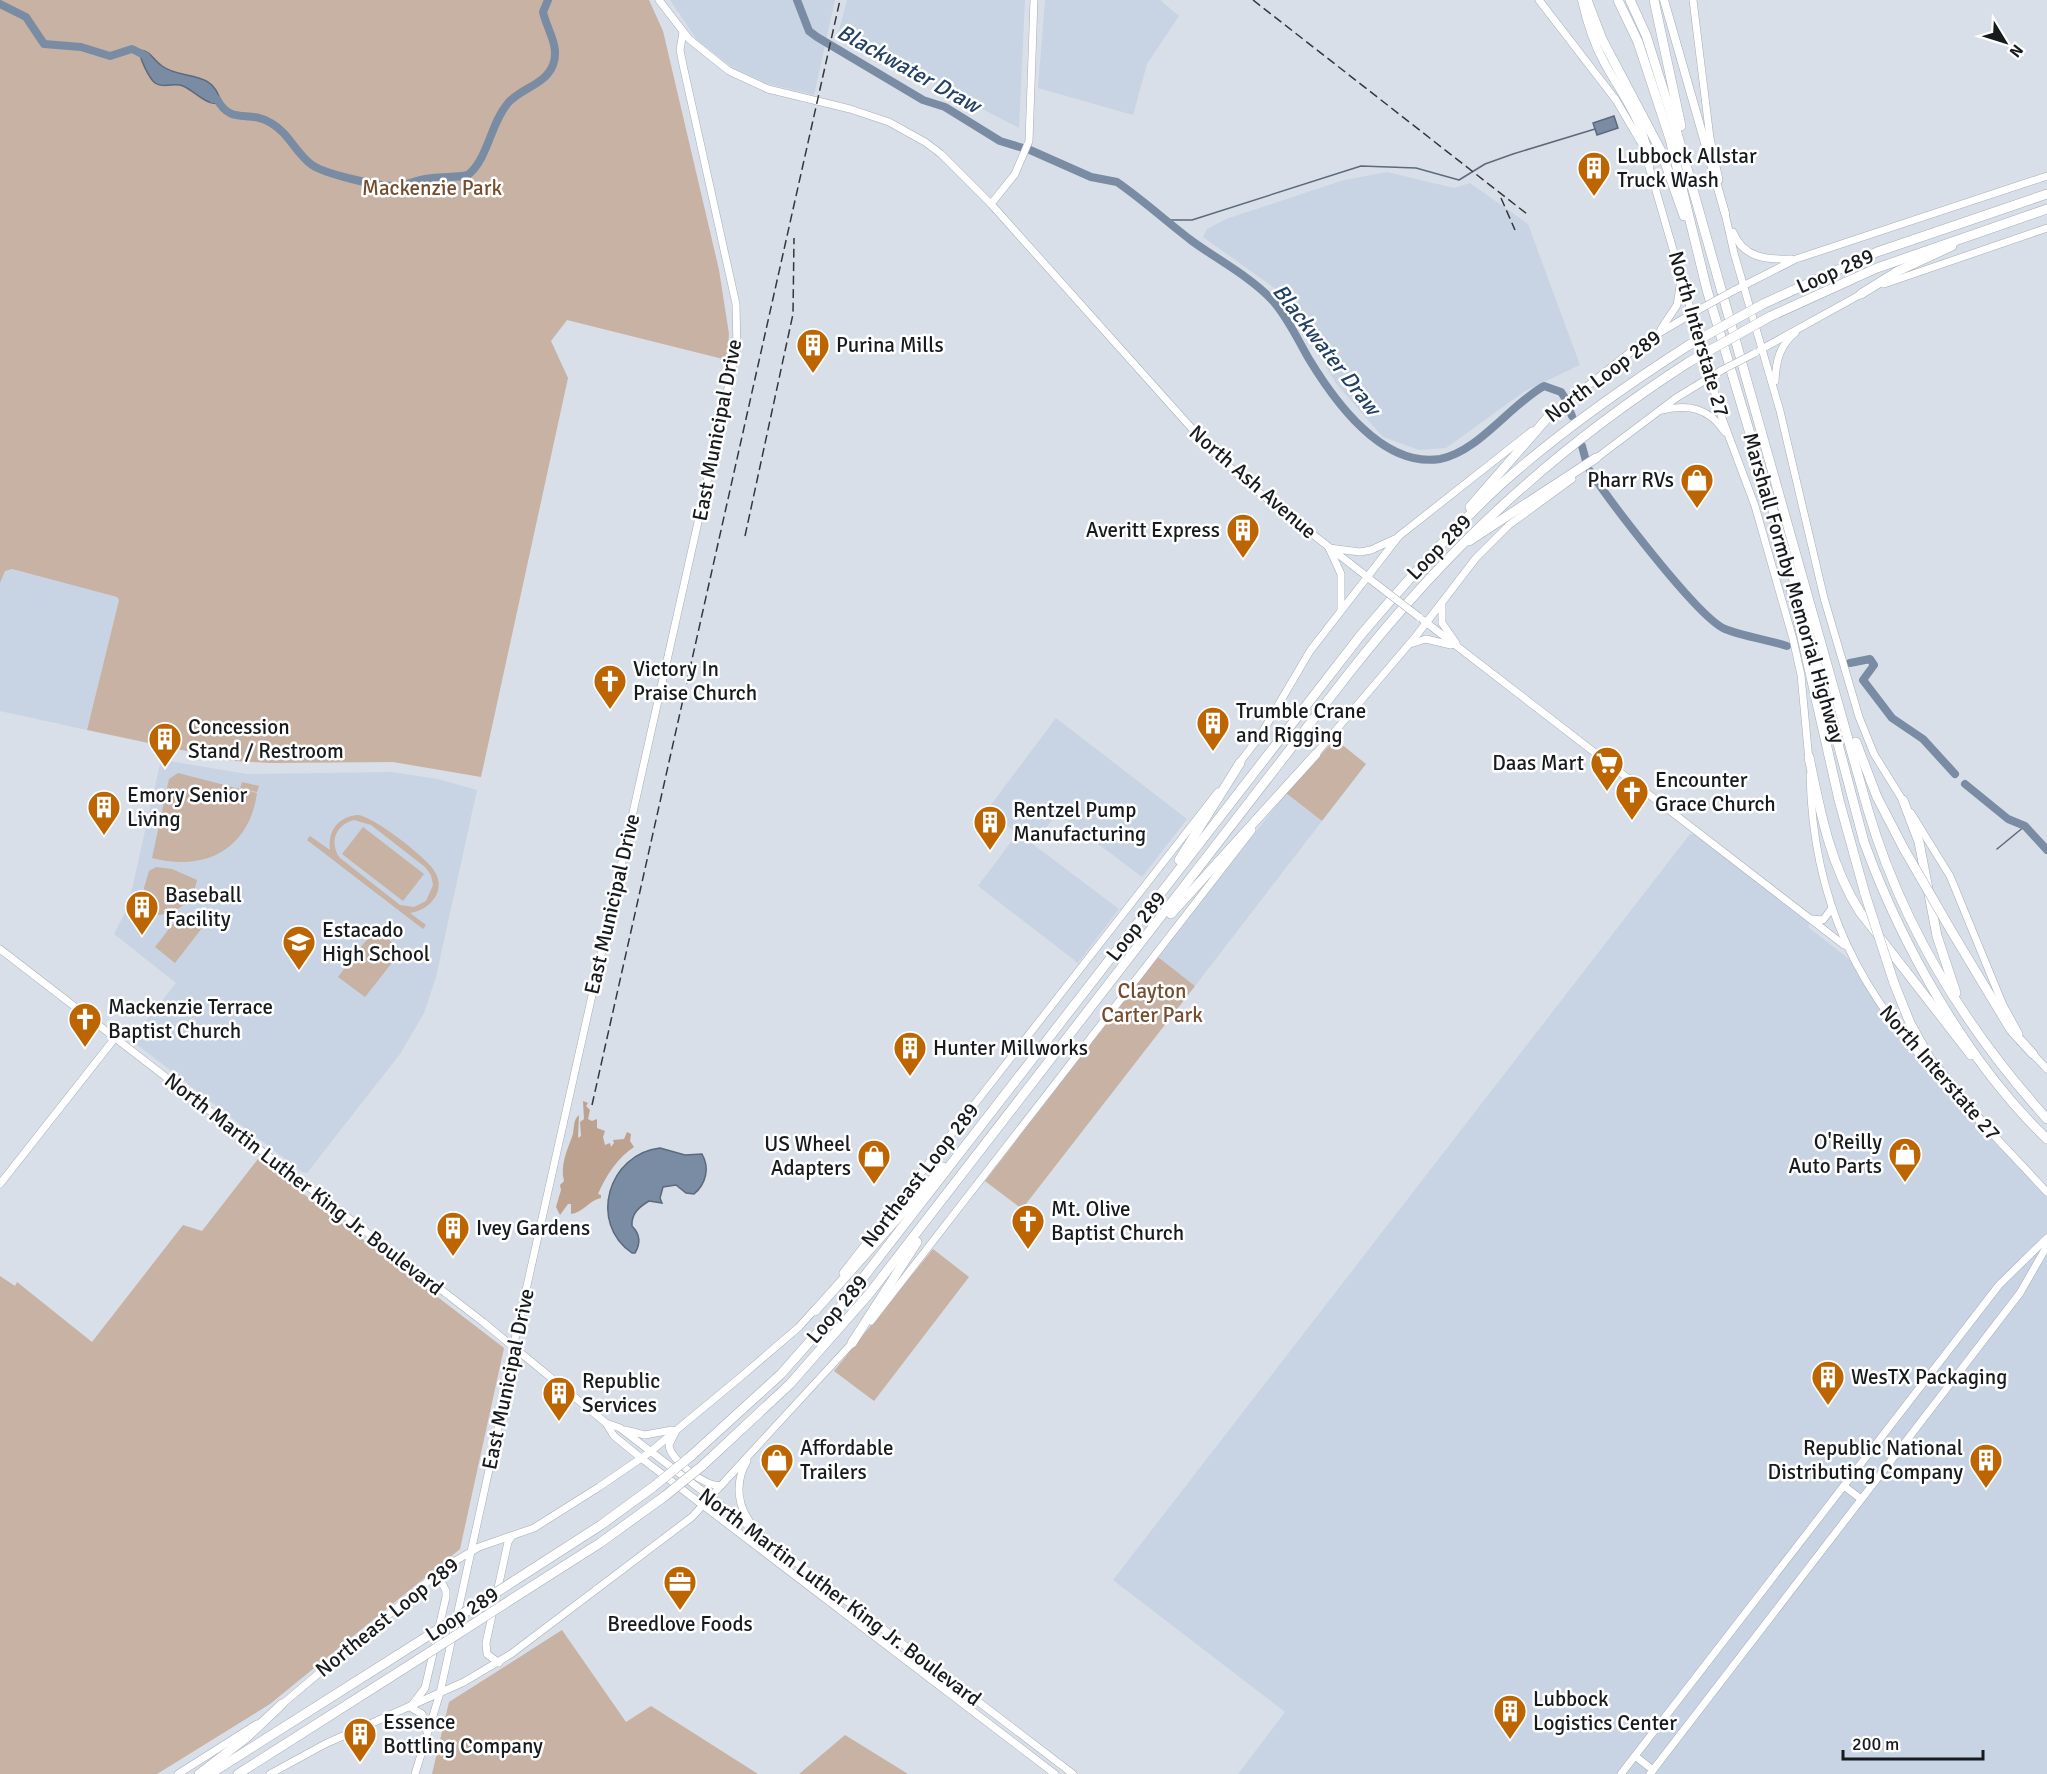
<svg xmlns="http://www.w3.org/2000/svg" width="2047" height="1774" font-family="Signika,sans-serif">
<rect width="100%" height="100%" fill="#d8dfe8"/>
<g fill="#c8d4e3">
<polygon points="670,0 835,0 814,95 765,83 733,68 697,40"/>
<polygon points="847,0 1025,0 1019,128 838,34"/>
<polygon points="1045,0 1160,0 1179,16 1147,64 1133,115 1038,88"/>
<polygon points="1387,172 1454,188 1470,183 1528,224 1580,365 1525,391 1446,448 1419,450 1383,437 1337,385 1284,298 1273,287 1203,237 1207,229 1226,219 1344,180"/>
<polygon points="12,569 117,597 119,600 87,730 0,711 0,583 5,571"/>
<polygon points="1056,718 1187,819 1142,877 1057,813 1034,845 1119,909 1078,963 978,886 1017,834 987,810"/>
<polygon points="163,760 247,774 392,772 438,779 477,790 436,977 424,1013 400,1054 307,1173 302,1172 131,1040 176,983 114,934 128,907 160,764"/>
<polygon points="1286,793 1322,821 1195,986 1158,957"/>
<polygon points="1690,834 1696,835 1810,923 1808,927 1849,959 1896,1033 2047,1197 2047,1774 1238,1774 1285,1712 1113,1580"/>
</g>
<g fill="#c7b2a3" fill-rule="evenodd">
<polygon points="0,0 649,0 663,31 719,270 729,334 727,360 567,320 551,341 568,378 481,777 393,762 270,763 234,761 87,730 119,600 117,597 12,569 5,571 0,583"/>
<polygon points="1335,739 1366,764 1322,821 1286,793"/>
<path d="M178,773L240,789L242,782L259,786L257,792L241,789L257,793C249,850 204,872 152,858L169,779Z"/>
<path d="M358,815C374,817 423,855 433,869C448,889 431,910 410,913L426,925L423,929L307,840L310,836L330,850C328,831 337,817 358,815ZM354,820L371,825L425,867L431,875L433,885L426,901L414,907L400,905L340,858C329,843 335,825 354,820Z"/>
<polygon points="363,827 424,874 403,901 342,854"/>
<path d="M156,867L172,869L197,880C192,906 170,919 144,914V888L149,871Z"/>
<polygon points="182,912 202,928 175,963 155,947"/>
<polygon points="375,929 402,950 365,997 338,977"/>
<polygon points="1158,957 1195,986 1022,1209 985,1181"/>
<polygon points="258,1159 504,1348 460,1549 270,1704 157,1774 0,1774 0,1276 15,1286 17,1282 92,1342 183,1225 202,1231"/>
<polygon points="933,1249 969,1277 874,1401 834,1371"/>
<polygon points="562,1630 626,1722 651,1706 758,1774 432,1774 449,1702"/>
<polygon points="845,1735 908,1774 799,1774"/>
</g>
<path fill="#bca28f" d="M583,1101L588,1103L586,1106L590,1110L588,1119L592,1121L597,1119V1128L605,1131L603,1137L605,1145L610,1143L611,1147L614,1143L613,1140L624,1139L627,1132L631,1134L630,1141L634,1147C617,1158 606,1176 598,1194L601,1195V1198C589,1200 583,1213 571,1214V1204H568L560,1215L556,1207L561,1190L560,1185L564,1181C560,1166 567,1150 572,1137C575,1129 572,1121 579,1115L578,1138L581,1136L580,1122L584,1119Z"/>
<g fill="#798ca3" stroke="#5c6a7b" stroke-width="1.5">
<path d="M140,50C151,51 153,60 162,66C182,81 213,68 221,103C207,107 195,91 183,86C174,82 164,89 155,83C149,78 138,56 140,50Z"/>
<polygon points="1614,116 1618,128 1597,135 1593,123"/>
<path d="M660,1148L685,1155L702,1154C710,1168 706,1184 694,1194L686,1193L676,1185L663,1187L660,1198L662,1203L649,1201C639,1207 631,1214 632,1226C640,1234 641,1243 635,1253H632C588,1223 608,1154 660,1148Z"/>
</g>
<g fill="none" stroke-linecap="round" stroke-linejoin="round">
<g stroke="#5c6a7b" stroke-width="1.5">
<polyline points="1166,220 1192,220 1361,166 1416,168 1459,180 1485,164 1513,154 1595,129"/>
<polyline points="1997,849 2025,826"/>
</g>
<g stroke="#798ca3" stroke-width="8">
<polyline points="797,0 809,31 817,37 923,100 945,107 1000,141 1023,148"/>
<polyline points="0,4 26,17 44,44 81,47 110,56 132,49 146,56"/>
<path d="M213,99H217C231,126 249,109 271,123C289,133 296,154 312,165C325,174 380,187 396,186C408,185 419,179 432,178C444,176 456,178 468,175C489,157 490,124 508,103C521,88 545,85 553,65C560,46 547,30 543,12L548,0"/>
<path d="M1030,150L1091,177L1117,182C1143,200 1167,222 1192,241C1218,260 1251,277 1273,301C1288,318 1298,340 1309,359C1335,402 1383,468 1440,459C1478,452 1510,405 1544,386L1561,392L1565,398"/>
<polyline points="1568,407 1572,416"/>
<polyline points="1582,446 1586,461"/>
<path d="M1590,471C1609,500 1698,618 1725,629C1742,636 1768,640 1787,646"/>
<polyline points="1850,663 1870,659 1874,665 1863,680 1892,718 1923,739 1955,774"/>
<polyline points="1965,784 2008,819 2025,826 2047,850"/>
</g>
<defs>
<g id="secondary">
<polyline points="659,0 689,39 729,71 768,89 850,109 889,122 925,142 941,154 991,204 1212,451 1252,487 1370,579"/>
<polyline points="1539,0 1616,100 1643,146 1722,418 1755,506 1793,639 1801,675 1809,761"/>
<polyline points="1693,0 1710,138 1719,180"/>
<polyline points="991,204 1015,174 1029,141 1034,0"/>
<polyline points="1724,209 1734,253 1780,411 1824,598 1859,717 1874,754 1905,804"/>
<path d="M1733,232C1743,258 1767,260 1791,259"/>
<polyline points="1884,284 2047,228"/>
<polyline points="1733,291 1796,259 2047,176"/>
<polyline points="1661,329 1677,305 1681,280"/>
<polyline points="1760,350 1863,293"/>
<path d="M1775,381C1776,362 1779,346 1795,333"/>
<path d="M1662,410C1689,404 1709,408 1725,432"/>
<polyline points="1547,418 1642,343 1700,309"/>
<polyline points="1594,460 1676,398 1722,370"/>
<polyline points="1442,605 1442,623 1456,643"/>
<polyline points="1341,609 1341,574 1329,548 1360,552 1371,550 1395,539"/>
<polyline points="1423,620 1844,945"/>
<polyline points="1410,644 1426,639 1451,645"/>
<polyline points="1313,757 1416,636 1476,558 1509,525 1572,479"/>
<polyline points="1237,766 1260,736 1310,651 1399,536 1532,431"/>
<path d="M1810,775C1813,905 1859,992 1946,1085"/>
<polyline points="1911,813 1950,876 2003,1005 2019,1034"/>
<polyline points="1811,919 1823,920 1832,908"/>
<polyline points="0,949 483,1322 606,1423 614,1436 641,1458 1055,1774"/>
<polyline points="2030,1051 2047,1069"/>
<polyline points="1985,1126 2047,1192"/>
<polyline points="0,1184 115,1038"/>
<polyline points="843,1273 1218,792"/>
<polyline points="871,1321 1252,830"/>
<polyline points="606,1423 620,1428 1073,1774"/>
<polyline points="625,1430 645,1435 672,1430"/>
<path d="M675,1433L669,1445C669,1459 707,1489 721,1485"/>
<path d="M747,1461C734,1483 737,1509 755,1528"/>
<polyline points="1844,1486 1861,1499"/>
<polyline points="499,1663 487,1654 486,1643 508,1542 512,1536"/>
<polyline points="412,1705 425,1688 446,1597 446,1591 442,1583 428,1579"/>
<polyline points="280,1706 445,1567 479,1547 534,1528 599,1487 650,1452 743,1375 799,1327 816,1308"/>
<polyline points="410,1707 422,1714 427,1732"/>
<polyline points="1635,1756 1653,1770"/>
<polyline points="178,1774 257,1724"/>
<polyline points="270,1774 325,1744 464,1682 511,1654 692,1517 854,1341"/>
<polyline points="415,1774 440,1693 510,1374 513,1348 737,348 736,304 683,65 680,50 683,32"/>
<polyline points="1621,1774 1999,1285 2047,1238"/>
<polyline points="1650,1774 2020,1293 2047,1246"/>
</g>
<g id="primary">
<path d="M1582,0C1587,22 1593,42 1604,62C1621,94 1648,127 1649,165"/>
<polyline points="1664,0 1725,213"/>
</g>
<g id="highway">
<polyline points="1587,0 1602,39 1661,151 1684,216"/>
<path d="M1618,0L1638,42L1670,139L1707,290L1802,607L1864,842C1902,946 1967,1062 2047,1139"/>
<path d="M1630,0L1646,35L1677,133L1868,810C1902,926 1967,1030 2047,1119"/>
<polyline points="1654,0 1681,126"/>
<polyline points="1861,294 1898,271 1952,246"/>
<polyline points="1763,304 1877,252 2047,194"/>
<polyline points="1769,317 1877,268 2047,209"/>
<polyline points="1470,507 1549,416"/>
<polyline points="1469,541 1596,458"/>
<polyline points="1791,589 1839,800 1865,894"/>
<polyline points="1856,742 1877,797 1904,849"/>
<path d="M1809,757C1820,811 1830,865 1860,912L1971,1055"/>
<polyline points="1903,800 1919,842 1937,936 1956,993"/>
<polyline points="1179,860 1240,763"/>
<polyline points="1171,914 1316,754"/>
<polyline points="1952,932 2011,1030 2033,1054"/>
<polyline points="1894,983 1910,1023 1930,1059 1988,1130"/>
<polyline points="815,1311 943,1167"/>
<polyline points="852,1343 917,1242"/>
<path d="M691,1456L781,1374L842,1305L1360,636C1404,584 1449,533 1499,486C1558,433 1622,388 1689,345"/>
<path d="M702,1466L790,1384L869,1294L1346,677C1447,548 1551,451 1689,362"/>
<polyline points="514,1581 601,1525 653,1487"/>
<polyline points="509,1601 600,1543 665,1496"/>
<polyline points="199,1774 246,1738 282,1704"/>
<polyline points="210,1774 423,1639"/>
<polyline points="238,1774 419,1659"/>
</g>
</defs>
<use href="#secondary" stroke="#a6adb5" stroke-width="8"/>
<use href="#primary" stroke="#a6adb5" stroke-width="9"/>
<use href="#highway" stroke="#a6adb5" stroke-width="10"/>
<use href="#secondary" stroke="#fff" stroke-width="7"/>
<use href="#primary" stroke="#fff" stroke-width="8"/>
<use href="#highway" stroke="#fff" stroke-width="9"/>
<g stroke="#34373b" stroke-width="1.5" stroke-dasharray="9 4.5" stroke-linecap="butt">
<polyline points="1253,0 1527,214"/>
<polyline points="1501,198 1515,230"/>
<polyline points="745,536 793,314 794,238"/>
<polyline points="592,1105 840,0"/>
</g>
<defs>
<g id="secondary-bridge">
<polyline points="1700,309 1733,291"/>
<polyline points="1722,370 1755,353"/>
<polyline points="1371,580 1419,617"/>
</g>
<g id="highway-bridge">
<polyline points="1689,345 1763,304"/>
<polyline points="1689,362 1769,317"/>
<polyline points="1904,849 1952,932"/>
<polyline points="1865,894 1894,983"/>
<polyline points="653,1487 691,1456"/>
<polyline points="665,1496 702,1466"/>
<polyline points="423,1639 514,1581"/>
<polyline points="419,1659 509,1601"/>
</g>
</defs>
<use href="#secondary-bridge" stroke="#a6adb5" stroke-width="8" stroke-linecap="butt"/>
<use href="#highway-bridge" stroke="#a6adb5" stroke-width="10" stroke-linecap="butt"/>
<use href="#secondary-bridge" stroke="#fff" stroke-width="7"/>
<use href="#highway-bridge" stroke="#fff" stroke-width="9"/>
</g>
<defs>
<symbol id="building-pin" viewBox="-11 -11 22 30"><path d="M0 17L-7.5 6A9.5 9.5 0 1 1 7.5 6Z" fill="#bd6500" stroke="#fff"/><path d="M-4-6H4V6H1V3H-1V6H-4ZM-2.5-4.3h1.7v1.8h-1.7ZM.8-4.3h1.7v1.8H.8ZM-2.5-1h1.7V.8h-1.7ZM.8-1h1.7V.8H.8Z" fill="#fff"/></symbol>
<symbol id="shop-pin" viewBox="-11 -11 22 30"><path d="M0 17L-7.5 6A9.5 9.5 0 1 1 7.5 6Z" fill="#bd6500" stroke="#fff"/><path d="M-5-2.5h2.3a2.7 3.5 0 0 1 5.4 0H5L5.5 6h-11ZM-1.5-2.5h3a1.5 2.3 0 0 0-3 0Z" fill="#fff"/></symbol>
<symbol id="church-pin" viewBox="-11 -11 22 30"><path d="M0 17L-7.5 6A9.5 9.5 0 1 1 7.5 6Z" fill="#bd6500" stroke="#fff"/><path d="M-1.2-6h2.4v3.5h3.3v2.4h-3.3V6h-2.4V-.1h-3.3v-2.4h3.3Z" fill="#fff"/></symbol>
<symbol id="supermarket-pin" viewBox="-11 -11 22 30"><path d="M0 17L-7.5 6A9.5 9.5 0 1 1 7.5 6Z" fill="#bd6500" stroke="#fff"/><path d="M-6-5.5h2.5l.6 2H6L4.5 2H-2.5L-4.4-4H-6ZM-1.5 3.2a1.3 1.3 0 1 0 .1 0ZM3 3.2a1.3 1.3 0 1 0 .1 0Z" fill="#fff"/></symbol>
<symbol id="school-pin" viewBox="-11 -11 22 30"><path d="M0 17L-7.5 6A9.5 9.5 0 1 1 7.5 6Z" fill="#bd6500" stroke="#fff"/><path d="M0-5L7-2L0 1L-7-2ZM-4 1L0 2.5L4 1V4Q0 6-4 4Z" fill="#fff"/></symbol>
<symbol id="office-pin" viewBox="-11 -11 22 30"><path d="M0 17L-7.5 6A9.5 9.5 0 1 1 7.5 6Z" fill="#bd6500" stroke="#fff"/><path d="M-6-3h4V-5.5h4V-3h4V5H-6ZM-1-4.5V-3h2v-1.5ZM-6 0V1H6V0Z" fill="#fff"/></symbol>
</defs>
<g fill-rule="evenodd">
<use href="#building-pin" x="1575" y="149" width="38" height="52"/>
<use href="#building-pin" x="794" y="326" width="38" height="52"/>
<use href="#shop-pin" x="1678" y="461" width="38" height="52"/>
<use href="#building-pin" x="1224" y="511" width="38" height="52"/>
<use href="#church-pin" x="591" y="662" width="38" height="52"/>
<use href="#building-pin" x="1194" y="704" width="38" height="52"/>
<use href="#building-pin" x="146" y="720" width="38" height="52"/>
<use href="#supermarket-pin" x="1588" y="744" width="38" height="52"/>
<use href="#church-pin" x="1613" y="773" width="38" height="52"/>
<use href="#building-pin" x="85" y="788" width="38" height="52"/>
<use href="#building-pin" x="971" y="803" width="38" height="52"/>
<use href="#building-pin" x="123" y="888" width="38" height="52"/>
<use href="#school-pin" x="280" y="923" width="38" height="52"/>
<use href="#church-pin" x="66" y="1000" width="38" height="52"/>
<use href="#building-pin" x="891" y="1029" width="38" height="52"/>
<use href="#shop-pin" x="1886" y="1135" width="38" height="52"/>
<use href="#shop-pin" x="855" y="1137" width="38" height="52"/>
<use href="#church-pin" x="1009" y="1202" width="38" height="52"/>
<use href="#building-pin" x="434" y="1209" width="38" height="52"/>
<use href="#building-pin" x="1809" y="1358" width="38" height="52"/>
<use href="#building-pin" x="540" y="1374" width="38" height="52"/>
<use href="#shop-pin" x="758" y="1441" width="38" height="52"/>
<use href="#building-pin" x="1967" y="1441" width="38" height="52"/>
<use href="#office-pin" x="661" y="1563" width="38" height="52"/>
<use href="#building-pin" x="1491" y="1692" width="38" height="52"/>
<use href="#building-pin" x="341" y="1715" width="38" height="52"/>
</g>
<g text-anchor="middle" stroke-width="5" stroke-linejoin="round" paint-order="stroke">
<g font-size="21" fill="#181b1e" stroke="#fff" text-anchor="start">
<text x="1617" y="163">Lubbock Allstar<tspan x="1617" dy="24">Truck Wash</tspan></text>
<text x="836" y="352">Purina Mills</text>
<text x="1674" y="487" text-anchor="end">Pharr RVs</text>
<text x="1220" y="537" text-anchor="end">Averitt Express</text>
<text x="633" y="676">Victory In<tspan x="633" dy="24">Praise Church</tspan></text>
<text x="1236" y="718">Trumble Crane<tspan x="1236" dy="24">and Rigging</tspan></text>
<text x="188" y="734">Concession<tspan x="188" dy="24">Stand / Restroom</tspan></text>
<text x="1584" y="770" text-anchor="end">Daas Mart</text>
<text x="1655" y="787">Encounter<tspan x="1655" dy="24">Grace Church</tspan></text>
<text x="127" y="802">Emory Senior<tspan x="127" dy="24">Living</tspan></text>
<text x="1013" y="817">Rentzel Pump<tspan x="1013" dy="24">Manufacturing</tspan></text>
<text x="165" y="902">Baseball<tspan x="165" dy="24">Facility</tspan></text>
<text x="322" y="937">Estacado<tspan x="322" dy="24">High School</tspan></text>
<text x="108" y="1014">Mackenzie Terrace<tspan x="108" dy="24">Baptist Church</tspan></text>
<text x="933" y="1055">Hunter Millworks</text>
<text x="1882" y="1149" text-anchor="end">O'Reilly<tspan x="1882" dy="24">Auto Parts</tspan></text>
<text x="851" y="1151" text-anchor="end">US Wheel<tspan x="851" dy="24">Adapters</tspan></text>
<text x="1051" y="1216">Mt. Olive<tspan x="1051" dy="24">Baptist Church</tspan></text>
<text x="476" y="1235">Ivey Gardens</text>
<text x="1851" y="1384">WesTX Packaging</text>
<text x="582" y="1388">Republic<tspan x="582" dy="24">Services</tspan></text>
<text x="800" y="1455">Affordable<tspan x="800" dy="24">Trailers</tspan></text>
<text x="1963" y="1455" text-anchor="end">Republic National<tspan x="1963" dy="24">Distributing Company</tspan></text>
<text x="680" y="1631" text-anchor="middle">Breedlove Foods</text>
<text x="1533" y="1706">Lubbock<tspan x="1533" dy="24">Logistics Center</tspan></text>
<text x="383" y="1729">Essence<tspan x="383" dy="24">Bottling Company</tspan></text>
</g>
<g font-size="21" fill="#754d2e" stroke="#fff">
<text x="432" y="195">Mackenzie Park</text>
<text x="1152" y="998">Clayton<tspan x="1152" dy="24">Carter Park</tspan></text>
</g>
<g font-size="21" fill="#181b1e" stroke="#fff">
<text transform="translate(1835 271) rotate(-24)" y="7">Loop 289</text>
<text transform="translate(1699 334) rotate(74)" y="7">North Interstate 27</text>
<text transform="translate(1603 376) rotate(-37)" y="7">North Loop 289</text>
<text transform="translate(717 430) rotate(-79)" y="7">East Municipal Drive</text>
<text transform="translate(1253 482) rotate(41)" y="7">North Ash Avenue</text>
<text transform="translate(1439 547) rotate(-46)" y="7">Loop 289</text>
<text transform="translate(1794 588) rotate(74)" y="7">Marshall Formby Memorial Highway</text>
<text transform="translate(612 904) rotate(-77)" y="7">East Municipal Drive</text>
<text transform="translate(1136 926) rotate(-52)" y="7">Loop 289</text>
<text transform="translate(1940 1073) rotate(49)" y="7">North Interstate 27</text>
<text transform="translate(920 1175) rotate(-52)" y="7">Northeast Loop 289</text>
<text transform="translate(304 1184) rotate(38)" y="7">North Martin Luther King Jr. Boulevard</text>
<text transform="translate(837 1309) rotate(-50)" y="7">Loop 289</text>
<text transform="translate(508 1379) rotate(-78)" y="7">East Municipal Drive</text>
<text transform="translate(840 1597) rotate(37)" y="7">North Martin Luther King Jr. Boulevard</text>
<text transform="translate(462 1614) rotate(-33)" y="7">Loop 289</text>
<text transform="translate(387 1617) rotate(-39)" y="7">Northeast Loop 289</text>
</g>
<g font-size="22" font-style="italic" fill="#224164" stroke="#fff">
<text transform="translate(909 68) rotate(29)" y="8">Blackwater Draw</text>
<text transform="translate(1327 349) rotate(52)" y="8">Blackwater Draw</text>
</g>
</g>
<g transform="translate(2005 42) rotate(128)" stroke="#ffffff" stroke-width="4.5" paint-order="stroke">
<path d="M0-4.5L10 22L0 15L-10 22Z" fill="#181b1e"/>
<text y="-9" font-size="16" font-weight="bold" text-anchor="middle" fill="#181b1e">N</text>
</g>
<path d="M1843 1750v9h140v-9" fill="none" stroke="#181b1e" stroke-width="3"/>
<text x="1852" y="1750" font-size="18" fill="#181b1e" stroke="#ffffff" stroke-width="4.5" paint-order="stroke">200 m</text>
</svg>
